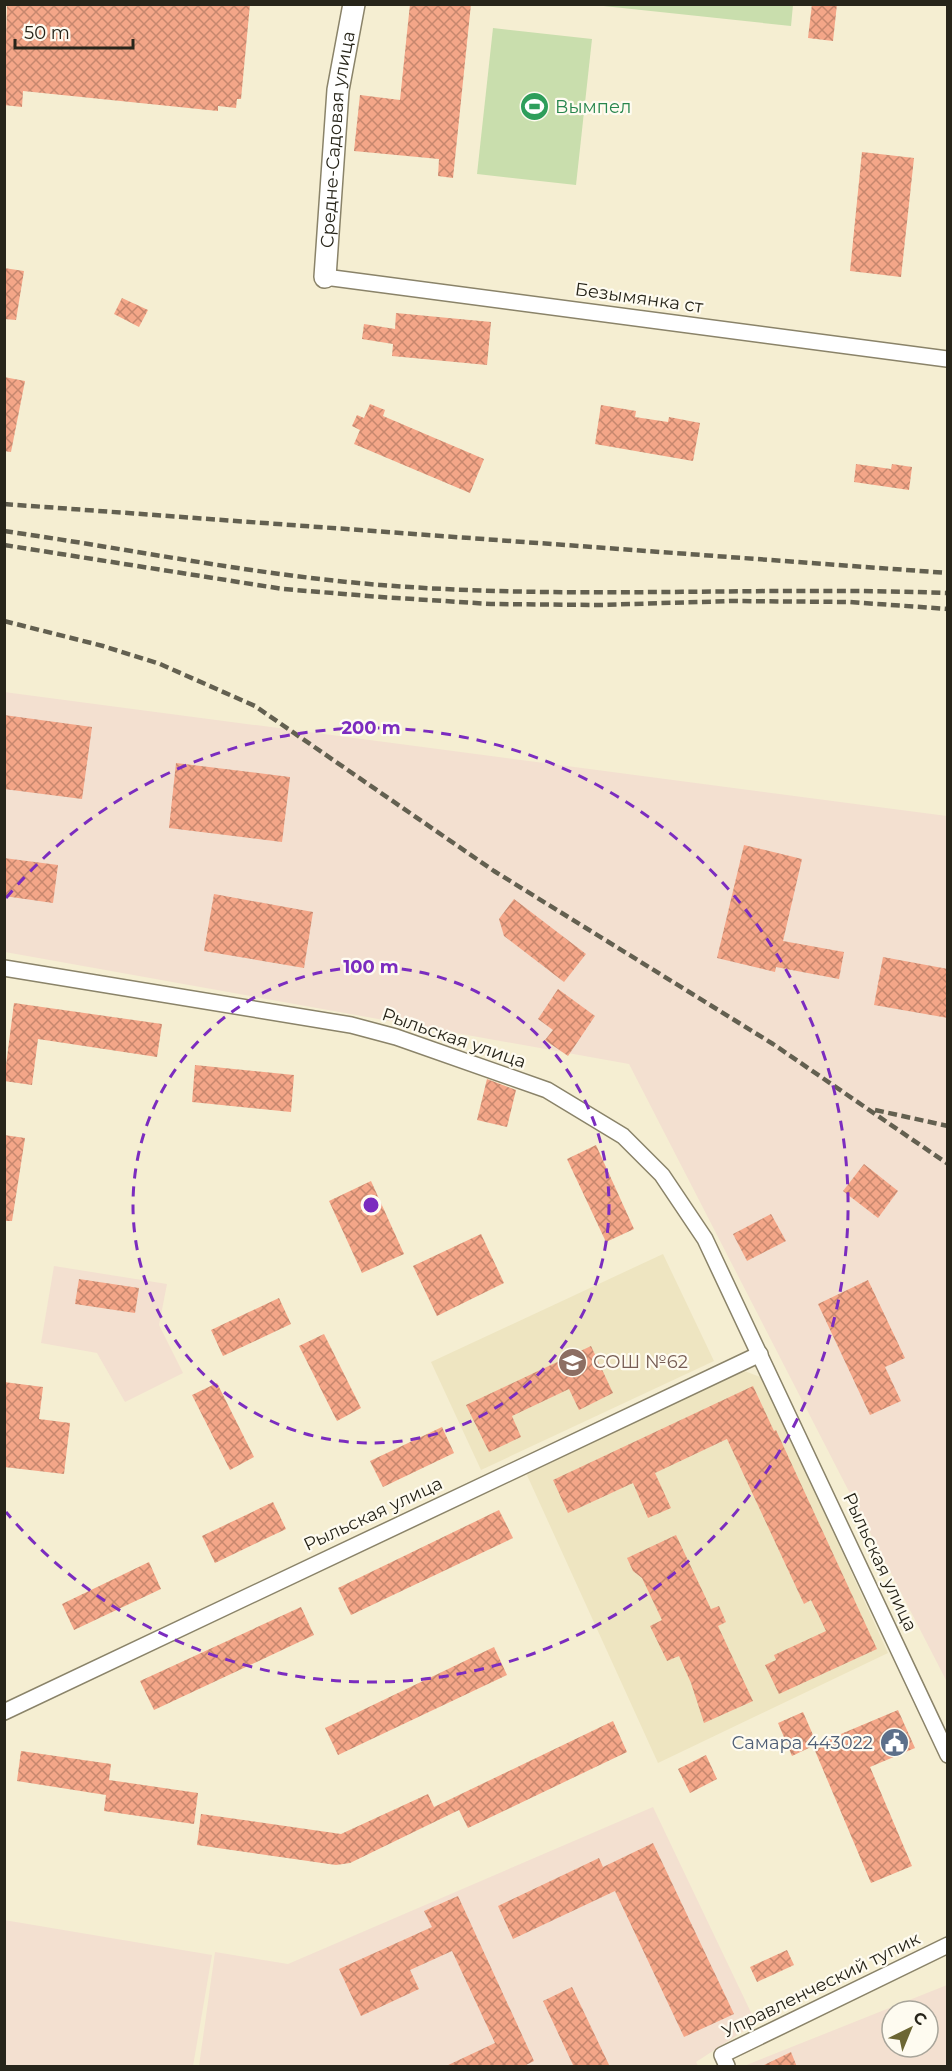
<svg xmlns="http://www.w3.org/2000/svg" width="952" height="2071" font-family="Montserrat,sans-serif">
<defs>
<pattern id="building-cross-hatch" width="8" height="8" patternUnits="userSpaceOnUse" patternTransform="scale(1.5)"><rect width="8" height="8" fill="#f4a688"/><path d="M0 0l8 8M0 8l8-8" fill="none" stroke="#c6876e"/></pattern>
</defs>
<rect width="100%" height="100%" fill="#f5eed2"/>
<g fill="#f3e0d0" fill-rule="evenodd">
<polygon points="4,692 947,816 947,1682 629,1064 5,952"/>
<polygon points="54,1266 167,1284 159,1325 183,1373 125,1402 97,1353 41,1343"/>
<polygon points="653,1807 756,2023 696,2062 698,2066 199,2066 215,1952 288,1964"/>
<polygon points="4,1920 212,1955 193,2066 5,2066"/>
<path d="M947,1985V2066H744ZM892,2011H928V2047H892Z"/>
</g>
<g fill="#eee5c1">
<polygon points="663,1254 714,1361 481,1470 431,1362"/>
<polygon points="739,1369 763,1378 888,1653 658,1763 526,1473"/>
</g>
<g fill="#c9dead">
<polygon points="594,5 793,5 791,26"/>
<polygon points="493,28 592,39 576,185 477,174"/>
</g>
<g fill="url(#building-cross-hatch)">
<polygon points="7,4 250,4 241,99 237,99 236,108 218,106 218,111 23,91 22,107 4,105"/>
<polygon points="410,4 471,4 453,178 438,176 439,159 354,151 360,95 400,100"/>
<polygon points="812,4 837,4 833,41 808,38"/>
<polygon points="862,152 914,158 901,277 850,271"/>
<polygon points="4,268 24,271 16,320 4,319"/>
<polygon points="122,298 148,310 139,327 114,314"/>
<polygon points="396,313 491,322 487,365 392,356 393,344 362,339 364,324 395,329"/>
<polygon points="4,377 25,381 11,452 4,451"/>
<polygon points="370,404 385,410 383,416 484,459 470,493 354,444 360,430 352,426 357,415 364,418"/>
<polygon points="601,405 636,411 635,417 668,422 669,417 700,423 693,461 595,444"/>
<polygon points="856,464 891,469 892,464 912,467 909,490 854,482"/>
<polygon points="4,715 92,727 82,799 4,789"/>
<polygon points="176,763 290,777 282,842 169,828"/>
<polygon points="744,845 802,859 783,941 844,952 839,979 776,967 775,972 717,958"/>
<polygon points="4,858 58,865 53,903 4,896"/>
<polygon points="214,894 313,912 304,968 204,951"/>
<polygon points="514,899 586,954 564,982 504,936 499,919"/>
<polygon points="883,957 948,969 948,1018 874,1005"/>
<polygon points="558,989 595,1016 568,1056 545,1040 553,1030 538,1019"/>
<polygon points="14,1003 162,1024 157,1057 38,1039 32,1085 4,1081"/>
<polygon points="195,1065 294,1075 291,1112 192,1102"/>
<polygon points="487,1079 516,1090 507,1127 477,1120"/>
<polygon points="4,1135 25,1138 12,1221 4,1221"/>
<polygon points="596,1145 634,1229 606,1242 567,1159"/>
<polygon points="864,1164 898,1191 878,1218 843,1191"/>
<polygon points="371,1181 404,1254 362,1273 329,1201"/>
<polygon points="771,1214 786,1241 747,1261 733,1234"/>
<polygon points="481,1234 504,1283 437,1316 413,1266"/>
<polygon points="79,1279 139,1288 135,1313 75,1304"/>
<polygon points="868,1280 905,1358 885,1367 901,1401 870,1415 818,1304"/>
<polygon points="279,1298 291,1324 223,1356 211,1330"/>
<polygon points="324,1334 361,1408 337,1421 299,1346"/>
<polygon points="591,1346 613,1393 579,1410 569,1389 512,1416 521,1437 489,1452 466,1405"/>
<polygon points="4,1382 43,1387 39,1419 70,1423 64,1474 4,1467"/>
<polygon points="217,1383 254,1457 230,1470 192,1395"/>
<polygon points="753,1386 774,1431 776,1430 877,1649 779,1694 765,1665 776,1660 774,1655 826,1631 811,1600 804,1604 727,1439 655,1473 671,1508 648,1518 633,1483 568,1513 553,1480"/>
<polygon points="442,1427 454,1453 383,1487 370,1461"/>
<polygon points="273,1502 286,1529 215,1563 202,1536"/>
<polygon points="499,1510 513,1538 351,1615 338,1588"/>
<polygon points="676,1535 711,1609 719,1606 726,1622 718,1626 753,1701 704,1723 691,1683 679,1656 667,1661 650,1626 662,1620 642,1578 633,1571 627,1558"/>
<polygon points="149,1562 161,1589 74,1630 62,1604"/>
<polygon points="301,1607 314,1635 154,1710 140,1681"/>
<polygon points="494,1647 507,1675 338,1755 325,1728"/>
<polygon points="898,1710 915,1748 870,1767 912,1866 871,1883 813,1746 792,1756 778,1723 803,1712 817,1744"/>
<polygon points="613,1721 627,1752 468,1828 459,1810 350,1863 336,1865 197,1845 201,1814 341,1834 428,1794 434,1807"/>
<polygon points="21,1751 111,1764 109,1780 198,1793 194,1824 104,1811 106,1795 17,1781"/>
<polygon points="706,1755 717,1779 690,1793 678,1769"/>
<polygon points="653,1843 734,2014 684,2037 615,1891 513,1939 498,1906 599,1858 603,1867"/>
<polygon points="458,1896 534,2061 522,2067 444,2067 495,2043 452,1951 410,1970 419,1989 361,2016 339,1969 432,1927 424,1911"/>
<polygon points="787,1950 794,1965 757,1982 750,1967"/>
<polygon points="572,1987 610,2067 574,2067 543,2001"/>
<polygon points="791,2052 797,2067 760,2067"/>
</g>
<g fill="none" stroke-linecap="round" stroke-linejoin="round">
<defs>
<g id="street">
<polyline points="325,277 947,359"/>
<polyline points="4,968 351,1025 396,1037 547,1090 623,1136 662,1175 705,1239 948,1755"/>
<polyline points="4,1712 760,1354"/>
<polyline points="727,2066 722,2055 948,1945"/>
</g>
<g id="secondary">
<path id="s1" d="M325,277L338,90L354,4"/>
</g>
</defs>
<use href="#street" stroke="#8a8369" stroke-width="18"/>
<use href="#secondary" stroke="#8a8369" stroke-width="24"/>
<use href="#street" stroke="#fff" stroke-width="15"/>
<use href="#secondary" stroke="#fff" stroke-width="21"/>
<g stroke="#636050" stroke-width="4.5" stroke-dasharray="9 4.5" stroke-linecap="butt">
<polyline points="4,504 948,573"/>
<path d="M4,531C130,549 255,575 381,585C570,600 759,586 948,593"/>
<polyline points="4,545 283,589 381,597 491,604 599,605 732,601 850,602 948,609"/>
<polyline points="4,621 103,646 160,664 255,706 494,871 773,1044 948,1164"/>
<polyline points="875,1110 948,1126"/>
</g>
</g>
<g fill="none" stroke="#7b2cbf" stroke-width="3" stroke-dasharray="10 8">
<circle cx="371" cy="1205" r="238"/>
<path d="M6 898A477 477 0 1 1 6 1512"/>
</g>
<defs>
<symbol id="stadium-disc" viewBox="-11 -11 22 22"><circle r="9.5" fill="#2e9e5b" stroke="#fefbf0"/><path d="M0-5a6.5 5 0 1 0 0 10a6.5 5 0 1 0 0-10ZM-3.5-1.8h7v3.6h-7Z" fill="#fff"/></symbol>
<symbol id="school-disc" viewBox="-11 -11 22 22"><circle r="9.5" fill="#8d6e63" stroke="#fefbf0"/><path d="M0-5L7-2L0 1L-7-2ZM-4 1L0 2.5L4 1V4Q0 6-4 4Z" fill="#fff"/></symbol>
<symbol id="civic-disc" viewBox="-11 -11 22 22"><circle r="9.5" fill="#5c6f8a" stroke="#fefbf0"/><path d="M-.6-6.5H3V-4.5H.6V-3L4-1V1h2V6H-6V1h2V-1L-.6-3ZM-1.2 2.5V6h2.4V2.5Z" fill="#fff"/></symbol>
</defs>
<g fill-rule="evenodd">
<use href="#stadium-disc" x="518" y="90" width="33" height="33"/>
<use href="#school-disc" x="556" y="1346" width="33" height="33"/>
<use href="#civic-disc" x="878" y="1726" width="33" height="33"/>
</g>
<g text-anchor="middle" stroke-width="4.5" stroke-linejoin="round" paint-order="stroke">
<g font-size="18" fill="#27864d" stroke="#fefbf0" text-anchor="start">
<text x="555" y="113">Вымпел</text>
</g>
<g font-size="18" fill="#27251a" stroke="#fefbf0">
<text dy="6" stroke="none"><textPath href="#s1" startOffset="138">Средне-Садовая улица</textPath></text>
<text transform="translate(639 298) rotate(8)" y="6">Безымянка ст</text>
<text transform="translate(454 1038) rotate(19)" y="6">Рыльская улица</text>
<text transform="translate(373 1514) rotate(-25)" y="6">Рыльская улица</text>
<text transform="translate(880 1562) rotate(65)" y="6">Рыльская улица</text>
<text transform="translate(821 1985) rotate(-26)" y="6">Управленческий тупик</text>
</g>
<g font-size="18" fill="#785e54" stroke="#fefbf0" text-anchor="start">
<text x="593" y="1368">СОШ №62</text>
</g>
<g font-size="18" fill="#4e5e75" stroke="#fefbf0" text-anchor="end">
<text x="873" y="1749">Самара 443022</text>
</g>
</g>
<circle cx="371" cy="1205" r="9" fill="#7b2cbf" stroke="#fefbf0" stroke-width="3"/>
<g font-size="18" text-anchor="middle" font-weight="bold" fill="#7b2cbf" stroke="#fefbf0" stroke-width="4.5" stroke-linejoin="round" paint-order="stroke">
<text x="371" y="734">200 m</text>
<text x="371" y="973">100 m</text>
</g>
<rect width="952" height="2071" fill="none" stroke="#27251a" stroke-width="12"/>
<g transform="translate(910 2029) rotate(43)"><circle r="28" fill="#fefbf0" stroke="#a8a59a" stroke-width="1.5"/>
<path d="M0-4.5L10 22L0 15L-10 22Z" fill="#6c6633"/>
<text y="-9" font-size="16" font-weight="bold" text-anchor="middle" fill="#27251a">С</text>
</g>
<path d="M15 39v9h118v-9" fill="none" stroke="#27251a" stroke-width="3"/>
<text x="24" y="39" font-size="18" fill="#27251a" stroke="#fefbf0" stroke-width="4.5" paint-order="stroke">50 m</text>
</svg>
